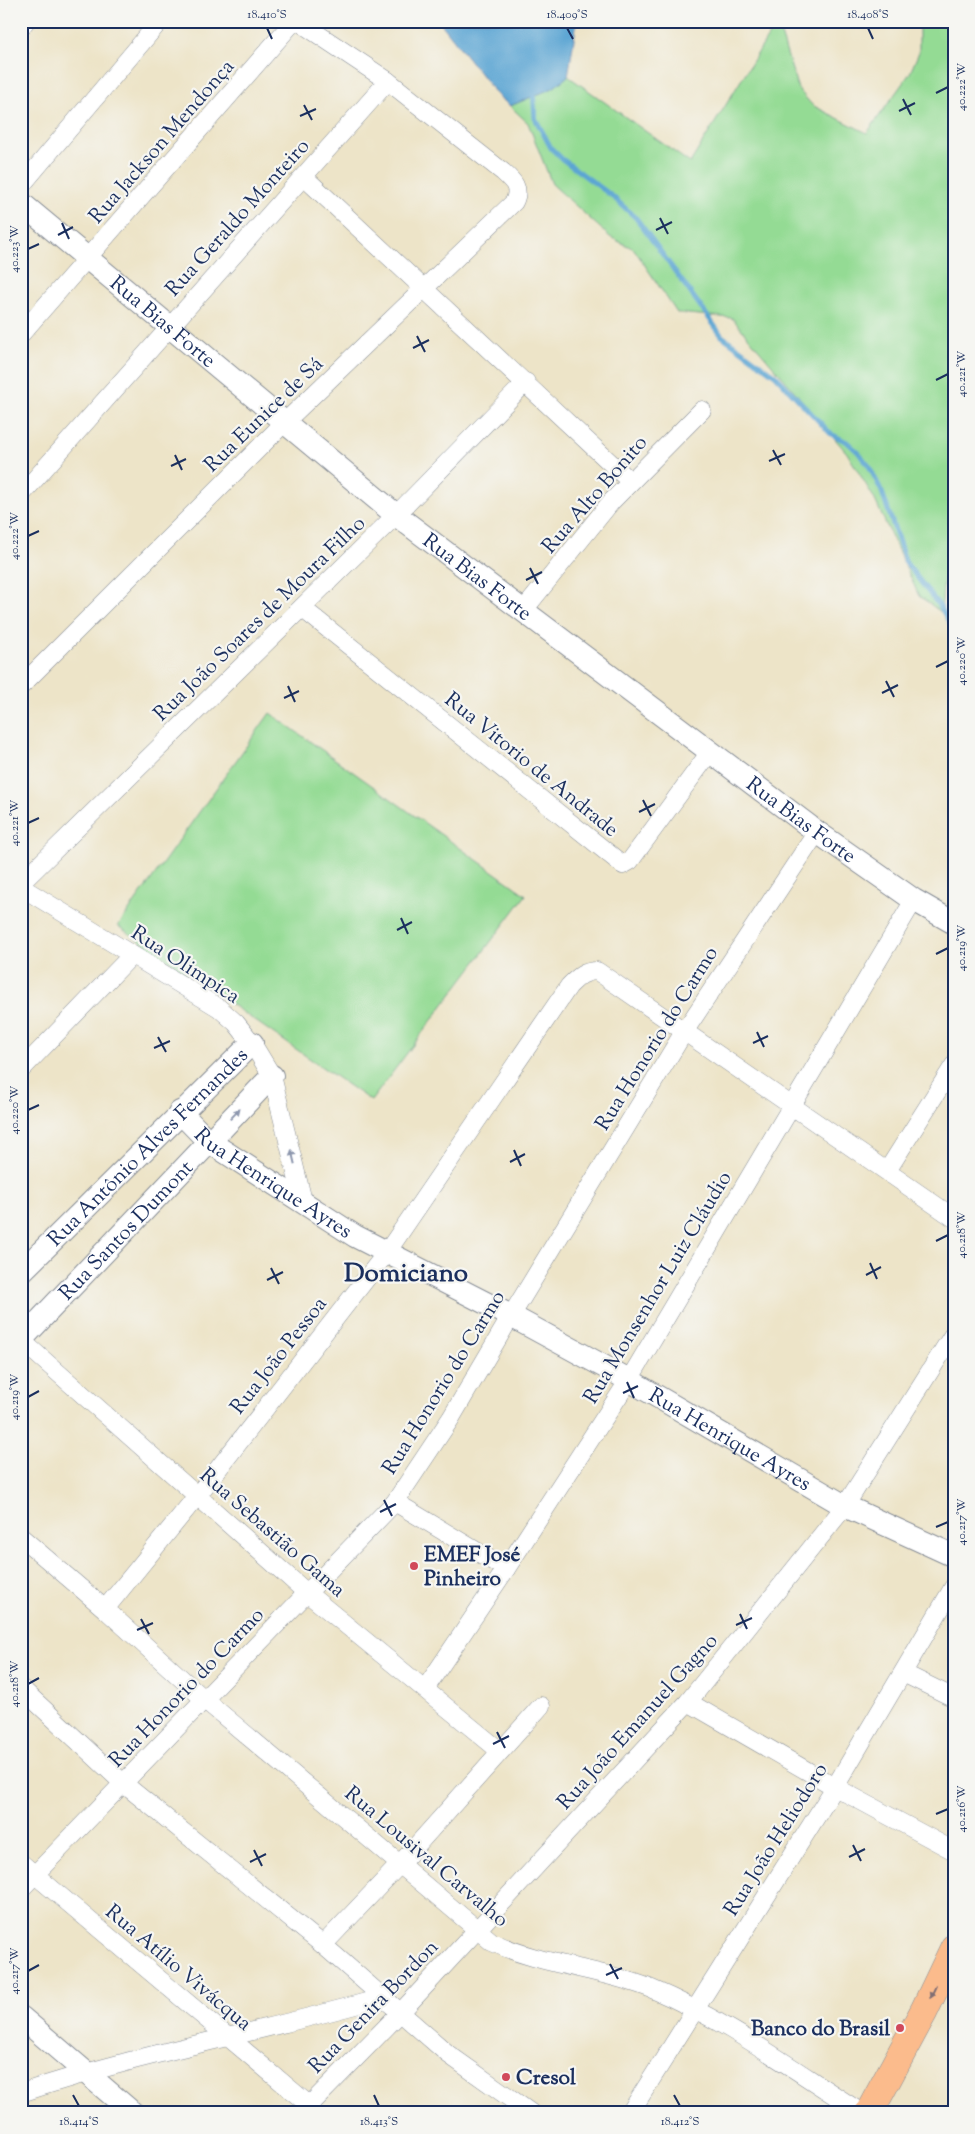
<svg xmlns="http://www.w3.org/2000/svg" width="975" height="2134" font-family="'Sorts Mill Goudy',serif">
<rect width="100%" height="100%" fill="#f6f6f2"/>
<filter id="ink" filterUnits="userSpaceOnUse"><feTurbulence type="fractalNoise" baseFrequency=".02" numOctaves="2"/><feDisplacementMap in="SourceGraphic" scale="10" xChannelSelector="R" yChannelSelector="G"/><feConvolveMatrix kernelMatrix="1 2 1 2 8 2 1 2 1" color-interpolation-filters="sRGB"/></filter>
<filter id="wash" filterUnits="userSpaceOnUse"><feTurbulence type="fractalNoise" baseFrequency=".0096" numOctaves="4" result="noise"/><feDisplacementMap in="SourceGraphic" scale="20" xChannelSelector="R" yChannelSelector="G"/><feGaussianBlur stdDeviation="1.12" result="paint"/><feColorMatrix in="noise" values="0 0 0 0 0 0 0 0 0 0 0 0 0 0 0 0 0 1.4 0 .05"/><feComposite in="paint" operator="in"/></filter>
<g filter="url(#wash)">
<rect width="100%" height="100%" fill="#ede4c8"/>
<g fill="#94db94" stroke="#588579">
<polygon points="919,21 954,21 954,462 941,612 919,596 874,498 847,453 732,318 677,313 634,249 610,237 552,184 528,123 510,106 553,88 568,76 690,163 777,22 798,89 812,105 867,133 910,73 919,52"/>
<polygon points="270,713 526,895 371,1101 118,926"/>
</g>
<polygon fill="#5ca5d3" stroke="#3c6a98" points="439,21 577,21 568,76 553,88 510,106 498,96"/>
<g fill="none" stroke-linecap="round" stroke-linejoin="round">
<polyline stroke="#5ca5d3" stroke-width="5" points="533,89 535,118 551,148 562,159 612,196 636,218 722,336 775,375 831,434 847,442 858,452 869,466 882,492 906,563 941,608 954,630"/>
</g>
</g>
<g filter="url(#ink)">
<g fill="none" stroke-linecap="round" stroke-linejoin="round">
<defs>
<g id="minor">
<polyline points="21,27 26,21"/>
<polyline points="304,177 630,481"/>
<polyline points="21,186 160,21"/>
<polyline points="21,334 294,21"/>
<polyline points="21,495 388,81"/>
<polyline points="302,608 623,865 630,861 710,752"/>
<polyline points="523,611 611,502 702,410"/>
<path d="M21,686L285,422L514,202C521,188 513,181 503,172L388,81L298,21"/>
<polyline points="21,883 396,515 526,382"/>
<polyline points="21,887 219,1008 236,1023 252,1043 272,1076 304,1205"/>
<polyline points="21,1070 132,955"/>
<polyline points="887,1171 954,1065"/>
<polyline points="21,1340 307,1593 500,1751"/>
<polyline points="395,1502 506,1569"/>
<path d="M21,1537L105,1609L205,1700L492,1942C543,1966 600,1968 652,1989C726,2020 795,2071 862,2113"/>
<path d="M105,1609L197,1496L387,1252L569,986C578,977 584,971 597,971L954,1218"/>
<polyline points="903,1673 954,1698"/>
<polyline points="21,1688 124,1784 323,1945 448,2054 531,2113"/>
<polyline points="425,1689 506,1569 629,1380 914,900"/>
<polyline points="688,1702 835,1787 954,1851"/>
<polyline points="21,1863 309,2105"/>
<polyline points="21,1889 395,1502 451,1418 511,1316 684,1032 817,832"/>
<polyline points="323,1945 400,1864 541,1706"/>
<path d="M21,2093C140,2053 264,2032 384,1997"/>
<polyline points="302,2113 401,2012 688,1702 845,1506 954,1333"/>
<polyline points="630,2113 835,1787 954,1586"/>
</g>
<g id="tertiary">
<path id="s1" d="M21,203L396,515L817,832L914,900L954,923"/>
<path id="s2" d="M180,1112L208,1141L355,1236L511,1316L629,1380L845,1506L954,1556"/>
<path id="s3" d="M21,1272L252,1043"/>
<path id="s4" d="M21,1340L272,1076"/>
<polyline points="21,2017 133,2113"/>
</g>
<polyline id="primary" points="869,2113 924,2011 954,1948"/>
</defs>
<use href="#minor" stroke="#848a93" stroke-width="19"/>
<use href="#tertiary" stroke="#848a93" stroke-width="24"/>
<use href="#primary" stroke="#848a93" stroke-width="29"/>
<use href="#minor" stroke="#fff" stroke-width="18"/>
<use href="#tertiary" stroke="#fff" stroke-width="22"/>
<use href="#primary" stroke="#fbbb8c" stroke-width="28"/>
</g>
<defs><path id="oneway-solid" d="M-6-.8H1V-3.2L6.5 0L1 3.2V.8H-6Z" transform="scale(1.25)"/></defs>
<g fill="#8d97ae">
<use href="#oneway-solid" transform="translate(235 1114) rotate(-46)"/>
<use href="#oneway-solid" transform="translate(293 1157) rotate(-103)"/>
</g>
<use fill="#806e73" href="#oneway-solid" transform="translate(933 1992) rotate(115)"/>
</g>
<path fill="none" stroke="#1b2f5e" stroke-width="2" d="M267,28L272,39M567,28L573,39M868,28L873,39M936,93L948,87M903,99L911,115M304,105L312,120M899,111L915,103M300,116L316,109M660,218L668,234M62,223L69,239M656,230L672,222M58,235L73,227M28,249L39,244M417,336L425,352M413,348L429,340M936,380L948,374M773,450L781,465M175,455L182,470M769,461L785,454M171,466L186,459M28,536L39,531M530,568L538,584M526,580L542,572M936,667L948,661M886,681L894,697M288,686L295,702M882,693L898,685M284,698L299,691M643,800L651,816M639,812L655,804M28,823L39,818M401,918L408,934M397,930L412,922M936,954L948,948M757,1032L764,1047M158,1037L166,1052M753,1043L768,1036M154,1048L170,1041M28,1110L39,1105M514,1150L521,1166M510,1162L525,1154M936,1241L948,1235M870,1263L877,1279M271,1268L279,1284M866,1275L881,1267M267,1280L283,1272M627,1382L634,1398M623,1393L638,1386M28,1397L39,1391M384,1500L392,1516M380,1512L396,1504M936,1527L948,1522M740,1614L747,1629M141,1619L149,1634M736,1625L752,1618M137,1630L153,1623M28,1684L39,1678M497,1732L505,1748M493,1744L509,1736M936,1814L948,1809M853,1845L861,1861M254,1850L262,1866M849,1857L865,1849M250,1862L266,1854M610,1964L618,1979M28,1971L39,1965M606,1975L622,1968M73,2095L79,2106M374,2095L379,2106M674,2095L680,2106"/>
<g fill="#d1495b" stroke="#f6f6f2" stroke-width="2">
<circle cx="414" cy="1566" r="5"/>
<circle cx="900" cy="2028" r="5"/>
<circle cx="506" cy="2077" r="5"/>
</g>
<g text-anchor="middle" stroke-width="4.5" stroke-linejoin="round" paint-order="stroke">
<g font-size="21" fill="#1b2f5e" stroke="#f6f6f2">
<text transform="translate(161 141) rotate(-49)" y="7">Rua Jackson Mendonça</text>
<text transform="translate(237 217) rotate(-48)" y="7">Rua Geraldo Monteiro</text>
<text dy="7" stroke="none"><textPath href="#s1" startOffset="185">Rua Bias Forte</textPath></text>
<text transform="translate(263 414) rotate(-44)" y="7">Rua Eunice de Sá</text>
<text transform="translate(594 494) rotate(-49)" y="7">Rua Alto Bonito</text>
<text dy="7" stroke="none"><textPath href="#s1" startOffset="590">Rua Bias Forte</textPath></text>
<text transform="translate(259 618) rotate(-44)" y="7">Rua João Soares de Moura Filho</text>
<text transform="translate(532 764) rotate(39)" y="7">Rua Vitorio de Andrade</text>
<text dy="7" stroke="none"><textPath href="#s1" startOffset="995">Rua Bias Forte</textPath></text>
<text transform="translate(186 964) rotate(33)" y="7">Rua Olimpica</text>
<text transform="translate(656 1038) rotate(-58)" y="7">Rua Honorio do Carmo</text>
<text dy="7" stroke="none"><textPath href="#s3" startOffset="178">Rua Antônio Alves Fernandes</textPath></text>
<text dy="7" stroke="none"><textPath href="#s2" startOffset="118">Rua Henrique Ayres</textPath></text>
<text dy="7" stroke="none"><textPath href="#s4" startOffset="152">Rua Santos Dumont</textPath></text>
<text transform="translate(657 1287) rotate(-59)" y="7">Rua Monsenhor Luiz Cláudio</text>
<text transform="translate(278 1355) rotate(-52)" y="7">Rua João Pessoa</text>
<text transform="translate(443 1382) rotate(-58)" y="7">Rua Honorio do Carmo</text>
<text dy="7" stroke="none"><textPath href="#s2" startOffset="642">Rua Henrique Ayres</textPath></text>
<text transform="translate(273 1532) rotate(41)" y="7">Rua Sebastião Gama</text>
<text transform="translate(186 1687) rotate(-46)" y="7">Rua Honorio do Carmo</text>
<text transform="translate(637 1721) rotate(-48)" y="7">Rua João Emanuel Gagno</text>
<text transform="translate(775 1839) rotate(-58)" y="7">Rua João Heliodoro</text>
<text transform="translate(427 1856) rotate(40)" y="7">Rua Lousival Carvalho</text>
<text transform="translate(179 1967) rotate(40)" y="7">Rua Atílio Vivácqua</text>
<text transform="translate(373 2006) rotate(-46)" y="7">Rua Genira Bordon</text>
</g>
<g font-size="21" font-weight="bold" fill="#1b2f5e" stroke="#f6f6f2" text-anchor="start">
<text x="424" y="1561">EMEF José<tspan x="424" dy="24">Pinheiro</tspan></text>
<text x="890" y="2035" text-anchor="end">Banco do Brasil</text>
<text x="516" y="2084">Cresol</text>
</g>
<g font-size="26" font-weight="bold" fill="#1b2f5e" stroke="#f6f6f2">
<text x="406" y="1281">Domiciano</text>
</g>
</g>
<rect width="975" height="2134" fill="none" stroke="#f6f6f2" stroke-width="55"/>
<rect x="28" y="28" width="920" height="2078" fill="none" stroke="#1b2f5e" stroke-width="2"/>
<g font-size="12" text-anchor="middle" fill="#1b2f5e">
<text x="267" y="18">18.410°S</text>
<text x="567" y="18">18.409°S</text>
<text x="868" y="18">18.408°S</text>
<text transform="translate(961 87) rotate(-90)" y="4">40.222°W</text>
<text transform="translate(14 249) rotate(-90)" y="4">40.223°W</text>
<text transform="translate(961 374) rotate(-90)" y="4">40.221°W</text>
<text transform="translate(14 536) rotate(-90)" y="4">40.222°W</text>
<text transform="translate(961 661) rotate(-90)" y="4">40.220°W</text>
<text transform="translate(14 823) rotate(-90)" y="4">40.221°W</text>
<text transform="translate(961 948) rotate(-90)" y="4">40.219°W</text>
<text transform="translate(14 1110) rotate(-90)" y="4">40.220°W</text>
<text transform="translate(961 1235) rotate(-90)" y="4">40.218°W</text>
<text transform="translate(14 1397) rotate(-90)" y="4">40.219°W</text>
<text transform="translate(961 1522) rotate(-90)" y="4">40.217°W</text>
<text transform="translate(14 1684) rotate(-90)" y="4">40.218°W</text>
<text transform="translate(961 1809) rotate(-90)" y="4">40.216°W</text>
<text transform="translate(14 1971) rotate(-90)" y="4">40.217°W</text>
<text x="79" y="2125">18.414°S</text>
<text x="379" y="2125">18.413°S</text>
<text x="680" y="2125">18.412°S</text>
</g>
</svg>
